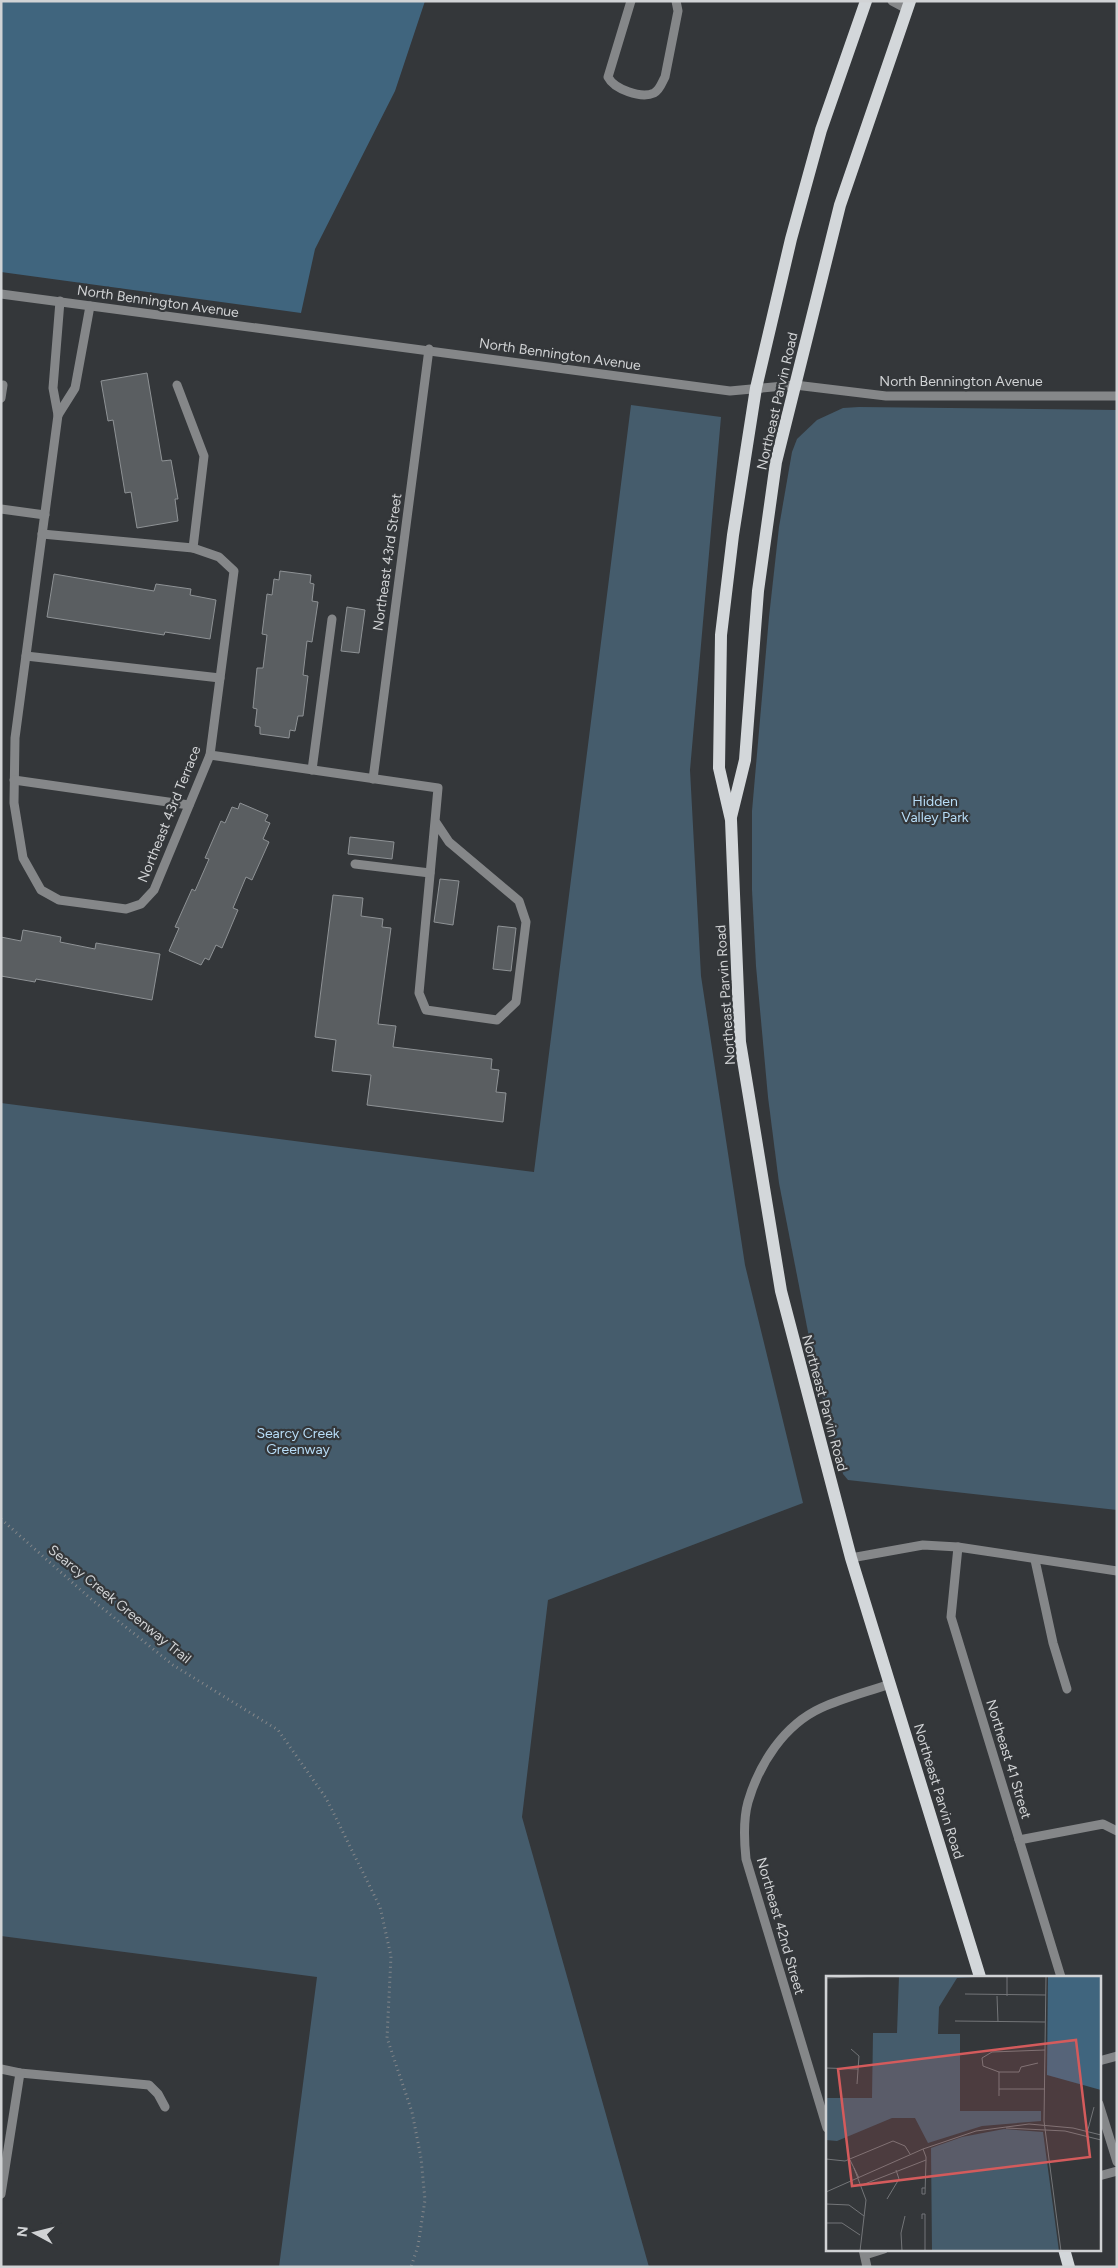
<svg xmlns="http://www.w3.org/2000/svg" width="1118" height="2268" font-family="Figtree,sans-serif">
<rect width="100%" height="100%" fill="#34373a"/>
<g fill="#455c6c">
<polygon points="631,405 721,417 690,770 701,976 745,1265 803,1503 548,1600 522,1817 649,2267 279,2267 317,1977 1,1936 1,1103 534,1172"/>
<polygon points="859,407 1117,410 1117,1510 848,1480 843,1474 816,1373 779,1183 768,1097 756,966 752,890 752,811 769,617 779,527 792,452 797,439 817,420 843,408"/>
</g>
<polygon fill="#40657e" points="1,1 425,1 395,91 315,249 301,313 1,272"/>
<g fill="#5a5e61" stroke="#8e9295">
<polygon points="147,373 162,461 171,460 178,499 175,499 178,521 137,528 131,492 125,493 113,420 108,421 101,381"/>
<polygon points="280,571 311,575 310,583 314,584 312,601 318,602 312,642 307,641 303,675 308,676 303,716 298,716 295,731 290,730 289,738 260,734 260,727 255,726 257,709 253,708 257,668 263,668 267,635 262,634 267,594 272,595 274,579 279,580"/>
<polygon points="54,574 154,591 156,584 191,589 190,595 216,600 210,639 165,632 164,635 47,617"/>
<polygon points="347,607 365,610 359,653 341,651"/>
<polygon points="240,803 268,815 265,821 270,823 263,839 269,842 252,880 246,877 233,908 238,910 222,948 216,945 209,960 205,958 201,965 169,951 179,928 175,927 192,889 195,891 209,859 205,858 221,821 225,823 232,807 238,809"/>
<polygon points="350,837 394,842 392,859 348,854"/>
<polygon points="440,879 459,881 453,925 434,922"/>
<polygon points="333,895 363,898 361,916 383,919 382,927 391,928 378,1024 396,1026 393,1047 492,1059 491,1069 499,1070 496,1092 506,1093 503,1122 367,1105 371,1075 332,1071 336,1040 315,1037"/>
<polygon points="498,926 516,928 511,971 493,969"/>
<polygon points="23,930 61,937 60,942 95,949 96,943 160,954 152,1000 36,979 35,982 1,976 1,937 21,941"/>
</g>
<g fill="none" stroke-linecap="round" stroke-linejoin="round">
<polyline stroke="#85878a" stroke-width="3" stroke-dasharray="1 4" stroke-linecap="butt" points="1,1519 91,1599 173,1665 278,1730 326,1798 380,1907 391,1956 387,2038 412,2112 421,2158 425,2200 418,2246 411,2267"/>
<g stroke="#858789" stroke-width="9">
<path d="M631,1L608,77C614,89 641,99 654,93C660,90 662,82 665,77L678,11L676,1"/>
<polyline points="892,1 907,9"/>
<polyline points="1,294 730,391 795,385 886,396 1117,396"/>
<polyline points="60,301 53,388 58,415 15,738 14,803 23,858 41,890 59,900 126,909 141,904 154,890 210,755 234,571 219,557 193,548 204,456 177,385"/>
<polyline points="1,398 3,385"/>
<polyline points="58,415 75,388 90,306"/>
<polyline points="1,509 45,515"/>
<polyline points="42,534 193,548"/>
<polyline points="26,656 220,678"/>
<polyline points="210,755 438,788 435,821 449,842 519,901 526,922 516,1002 497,1020 426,1010 419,993 435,821"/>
<polyline points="312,770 332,619"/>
<polyline points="373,779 429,349"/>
<polyline points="14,780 189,805"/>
<polyline points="355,864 430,873"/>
<polyline points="958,1547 951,1617 1061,1977"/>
<polyline points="851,1558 923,1545 958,1547 1117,1571"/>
<polyline points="1035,1560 1053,1643 1067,1689"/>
<polyline points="1019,1840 1103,1824 1117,1831"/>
<polyline points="1099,2061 1117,2056"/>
<polyline points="1,2069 20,2073 149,2085 158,2094 165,2107"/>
<polyline points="1099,2104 1117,2162"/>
<path d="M827,2128L746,1859C744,1840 743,1820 748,1802C759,1764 784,1725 821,1708C843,1698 867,1692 890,1684"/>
<polyline points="1099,2176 1117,2171"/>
<polyline points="1,2194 20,2073"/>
<polyline points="863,2249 867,2267"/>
<polyline points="865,2255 884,2249"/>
</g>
<g stroke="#d3d7da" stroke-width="12">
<polyline points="866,1 821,130 791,239 756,388 733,535 721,635 719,768 731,820 740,1042 781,1291 851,1558 980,1977"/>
<polyline points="731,817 745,760 758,591 776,462 840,205 910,1"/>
<polyline points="1064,2249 1069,2267"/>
</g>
</g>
<g text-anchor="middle" stroke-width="4.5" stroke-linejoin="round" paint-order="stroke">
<g font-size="14" fill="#d1d3d5" stroke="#34373a">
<text transform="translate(158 301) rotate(8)" y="5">North Bennington Avenue</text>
<text transform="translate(560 354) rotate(8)" y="5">North Bennington Avenue</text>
<text x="961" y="386">North Bennington Avenue</text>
<text transform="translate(777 401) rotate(-77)" y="5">Northeast Parvin Road</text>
<text transform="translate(387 562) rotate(-82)" y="5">Northeast 43rd Street</text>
<text transform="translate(169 814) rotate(-68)" y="5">Northeast 43rd Terrace</text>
<text transform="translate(725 995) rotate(-94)" y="5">Northeast Parvin Road</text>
<text transform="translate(825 1403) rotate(75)" y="5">Northeast Parvin Road</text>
<text transform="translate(120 1604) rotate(39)" y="5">Searcy Creek Greenway Trail</text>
<text transform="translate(1009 1759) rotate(73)" y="5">Northeast 41 Street</text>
<text transform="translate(939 1791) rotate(73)" y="5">Northeast Parvin Road</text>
<text transform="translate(781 1926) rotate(74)" y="5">Northeast 42nd Street</text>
</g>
<g font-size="14" fill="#b8ddf7" stroke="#34373a">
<text x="935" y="806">Hidden<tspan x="935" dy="16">Valley Park</tspan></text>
<text x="298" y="1438">Searcy Creek<tspan x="298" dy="16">Greenway</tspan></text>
</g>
</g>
<g transform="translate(826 1976)">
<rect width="275" height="275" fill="#34373a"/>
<path d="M73,0H167L131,2L113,31L112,58H134V135H215V145L156,150L102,167L89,142H66L11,165L0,164V122H46L47,57H71ZM178,153L217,156L233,275H106L105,172L136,161Z" fill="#455c6c"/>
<path d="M222,0H275V114L221,99Z" fill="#40657e"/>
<path fill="none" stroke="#737578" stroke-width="1" d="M181,0V20M220,0L218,145L235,275M1,2L56,0M139,18L220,19M171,20L172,46M129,45L219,46M25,73L33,80L31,108M0,74L1,0M212,87L195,91L193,96H173L157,90L156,82L166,76L219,74M0,92L32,93M173,113H219M173,120V96M180,152L239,155L275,164M261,157L268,131M97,173L100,181V184L99,218H96V212H99M0,183L19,185L67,165L79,170L84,178M24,184L33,202M28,192L40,224L34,275M36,209L100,184M0,216L97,173L150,155L203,148L247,152L275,159M61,223L73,203L70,194M0,228L23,229L38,240M96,243V238H99V275M0,247H16L34,259M76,275L75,257L79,240"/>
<path fill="#d45b5c" fill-opacity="0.15" stroke="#d45b5c" stroke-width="2.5" d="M250,64L264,181L26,210L12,93Z"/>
<rect width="275" height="275" fill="none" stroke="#d1d3d5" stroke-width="2.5"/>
</g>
<rect width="1118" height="2268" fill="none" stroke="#d1d3d5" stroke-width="5"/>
<g transform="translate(35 2233) rotate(277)" stroke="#34373a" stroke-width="4" paint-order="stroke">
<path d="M0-4L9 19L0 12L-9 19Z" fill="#d1d3d5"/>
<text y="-8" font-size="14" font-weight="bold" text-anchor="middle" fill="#d1d3d5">N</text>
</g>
</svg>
